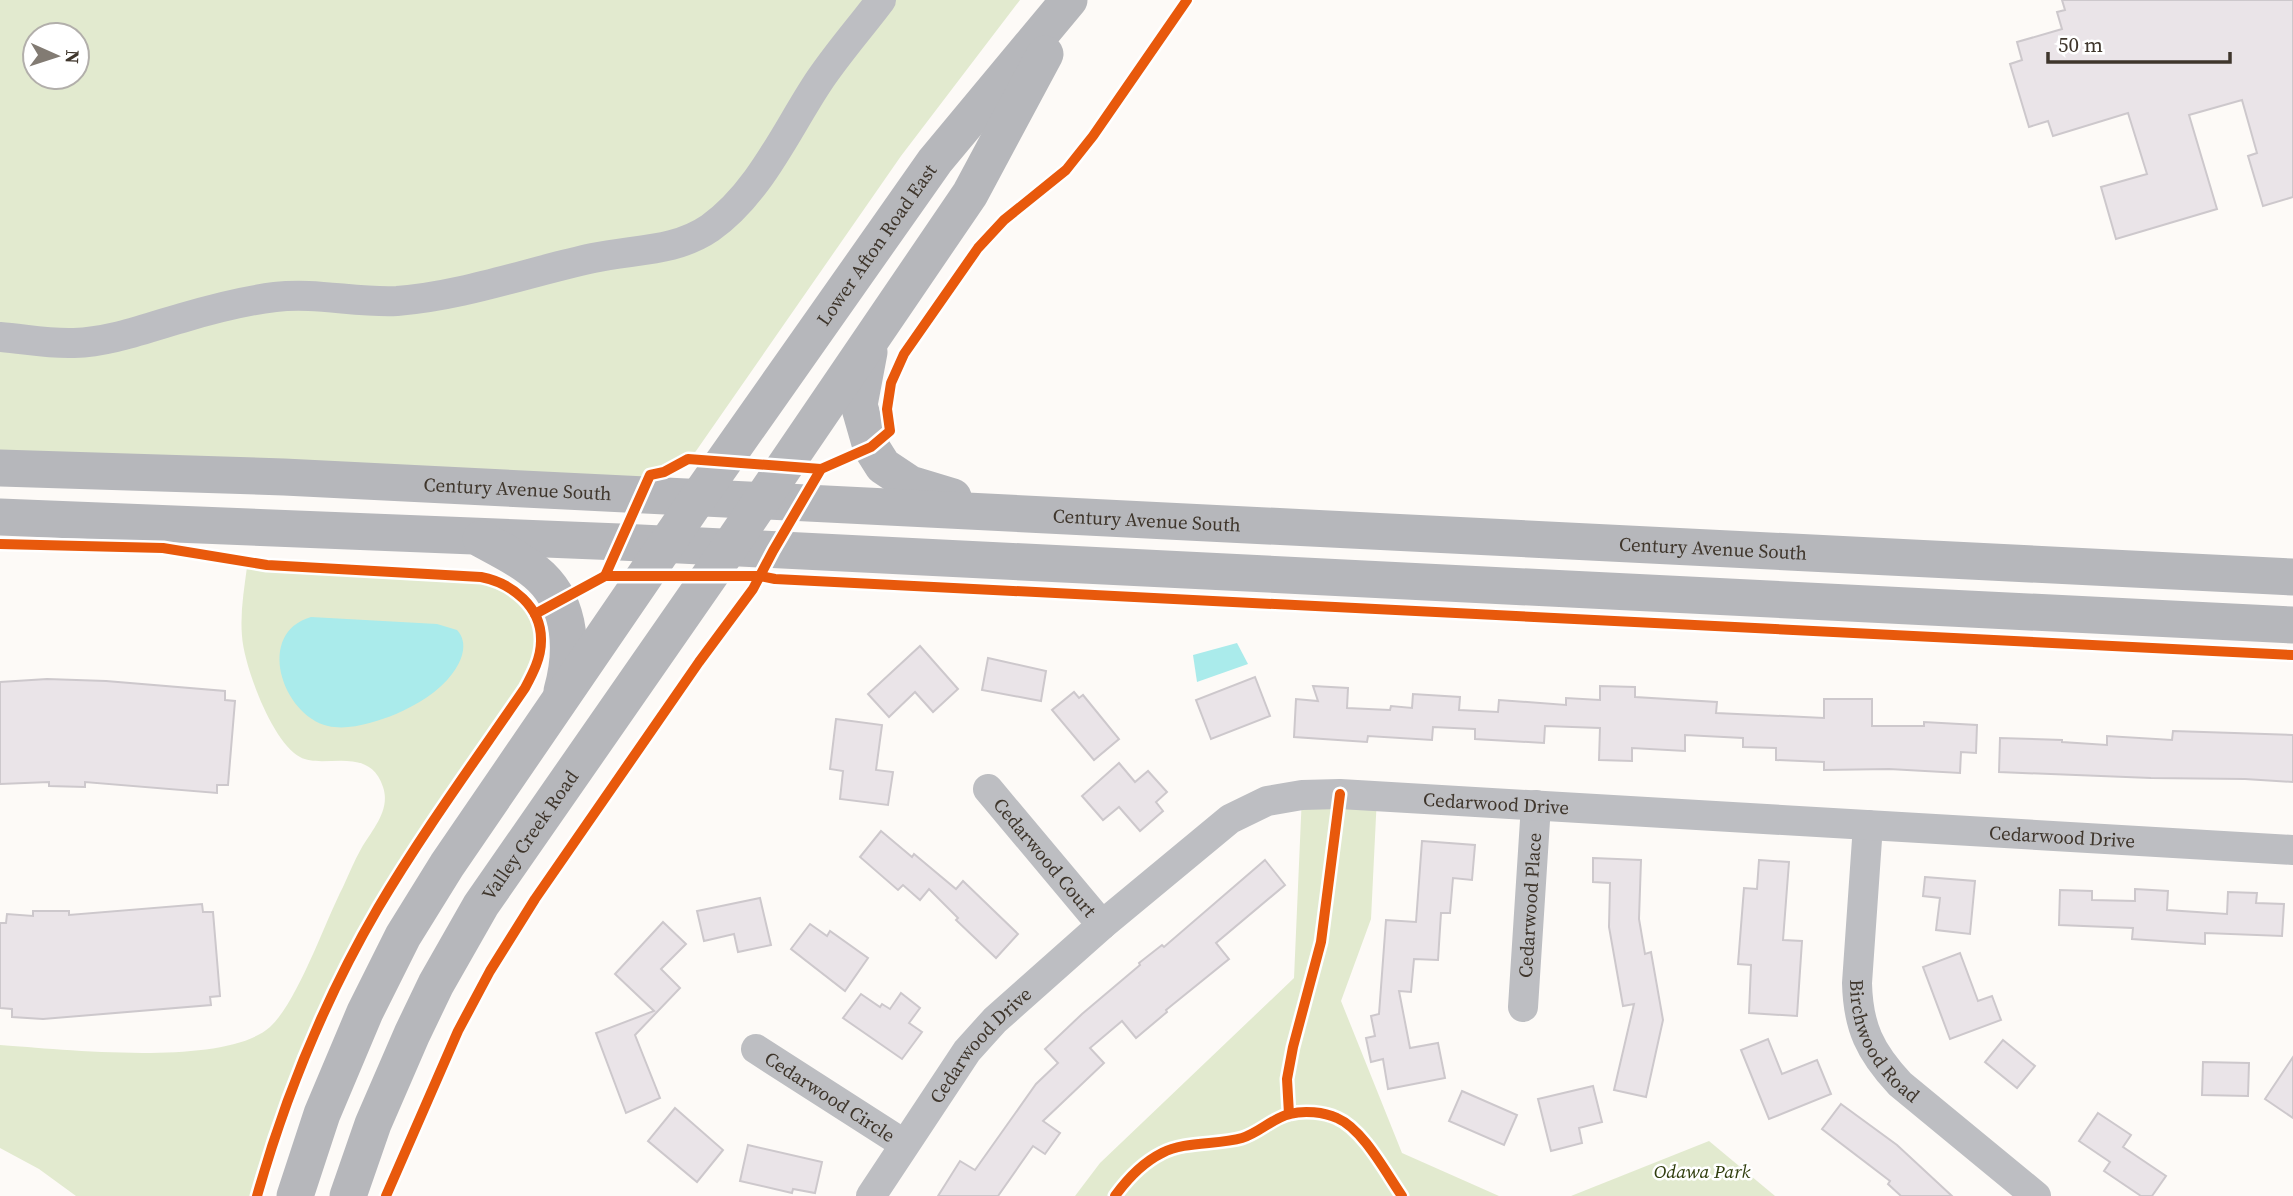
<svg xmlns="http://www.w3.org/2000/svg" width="2293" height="1196" font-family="'Source Serif 4',serif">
<rect width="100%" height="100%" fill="#fdfaf7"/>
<g fill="#e2eacf" fill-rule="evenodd">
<path d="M0,0H1020L901,156L696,451C684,466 670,474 652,479L0,452ZM35,35H77V77H35Z"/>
<path d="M247,567L284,572L476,582C506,587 540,609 536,644C533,683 488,734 465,766C436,808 407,850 381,894C326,989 283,1091 253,1196H76L39,1169L0,1148V1045C61,1049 224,1068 270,1027C298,1001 324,924 343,887C349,874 354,861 361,849C372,830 391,810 383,787C369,744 323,770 300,757C272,742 244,666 242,636C240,613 244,590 247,567Z"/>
<polygon points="1302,795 1377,796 1371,919 1341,1001 1402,1153 1499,1196 1075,1196 1100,1163 1294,978"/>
<polygon points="1709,1141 1775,1196 1571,1196"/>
</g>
<g fill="#aaebeb">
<path d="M311,617L437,624L457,630C469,643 462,661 452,674C439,692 416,705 396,714C376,722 349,731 328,726C282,715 255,633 311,617Z"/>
<polygon points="1237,643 1248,664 1197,682 1193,655"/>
</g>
<g fill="#eae4e8" stroke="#cdc8cc" stroke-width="2">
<polygon points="2062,0 2293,0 2293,197 2263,206 2248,156 2257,153 2242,100 2189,115 2217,209 2116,239 2101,187 2147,174 2128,113 2053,136 2048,121 2029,127 2010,64 2022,60 2017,42 2062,29 2057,12 2065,10"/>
<polygon points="920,646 958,689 933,712 915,692 889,717 868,694"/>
<polygon points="988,658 1046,671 1041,701 982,690"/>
<polygon points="1255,677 1270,716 1211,739 1196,700"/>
<polygon points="47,679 106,681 225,691 225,700 235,701 228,785 217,785 217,793 85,782 85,787 49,786 49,782 0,784 0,682"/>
<polygon points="1313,686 1348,688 1347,708 1390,710 1391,706 1412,708 1413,694 1460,697 1459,710 1498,712 1499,700 1566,705 1566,698 1600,700 1600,686 1635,687 1635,697 1717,702 1716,713 1824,718 1824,699 1872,699 1872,726 1924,726 1924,722 1977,725 1976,753 1961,752 1960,773 1889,769 1824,770 1824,762 1776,760 1776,748 1743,747 1743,738 1685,735 1685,751 1632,748 1632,761 1599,760 1600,728 1545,726 1544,743 1475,739 1475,729 1433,727 1432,740 1368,736 1367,742 1294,737 1296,699 1318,701"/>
<polygon points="1074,692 1079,698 1083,695 1119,739 1094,760 1052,710"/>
<polygon points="836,719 882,725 876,770 893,772 888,805 840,799 843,771 830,769"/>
<polygon points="2173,731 2293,735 2293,782 2245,779 2151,778 1999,772 2000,738 2062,740 2062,742 2107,745 2107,736 2172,740"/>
<polygon points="1119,763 1135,782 1148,771 1167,792 1156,802 1163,811 1140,831 1119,807 1103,820 1082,796"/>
<polygon points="881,831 912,857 914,854 956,889 963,881 1018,934 996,958 956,920 958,918 929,889 920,900 903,885 898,890 860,857"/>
<polygon points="1422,841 1475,845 1472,880 1453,878 1450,913 1441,913 1438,960 1414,959 1411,992 1399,991 1410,1048 1438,1043 1445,1078 1388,1089 1383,1059 1371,1062 1366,1038 1375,1036 1371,1016 1379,1014 1386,920 1416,922"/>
<polygon points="1593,858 1641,860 1639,919 1645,954 1651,952 1663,1020 1646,1097 1614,1090 1634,1004 1623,1006 1609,927 1610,883 1593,882"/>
<polygon points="1265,860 1285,885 1216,943 1229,959 1166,1010 1167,1012 1136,1038 1122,1021 1090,1048 1104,1063 1043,1121 1060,1133 1045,1154 1033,1146 998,1196 938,1196 960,1161 975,1170 1036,1084 1058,1063 1045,1049 1082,1014 1140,965 1139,963 1162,945 1164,947"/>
<polygon points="1759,860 1789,862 1783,940 1802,941 1797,1016 1749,1013 1751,965 1738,964 1744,888 1757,889"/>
<polygon points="1925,877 1975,881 1970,934 1936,930 1940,898 1923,896"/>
<polygon points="2135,889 2168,891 2167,910 2227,914 2228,892 2257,893 2256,903 2284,904 2282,936 2205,933 2205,944 2132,939 2133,928 2059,925 2060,890 2092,891 2092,900 2135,901"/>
<polygon points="760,898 771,945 738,952 734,934 704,941 697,911"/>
<polygon points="202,904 203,912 213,912 220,996 210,997 211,1005 43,1019 12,1017 12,1009 0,1008 0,923 6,923 7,914 33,916 33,911 69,911 69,915"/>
<polygon points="663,922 686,944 661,969 680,988 635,1035 660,1098 626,1113 596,1033 654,1011 615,974"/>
<polygon points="810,924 827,936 830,931 868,958 845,991 791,949"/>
<polygon points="1960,953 1978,1001 1992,996 2001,1020 1950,1039 1923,967"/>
<polygon points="901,993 920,1008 909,1023 922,1032 902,1059 843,1018 861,994 880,1007 882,1004 890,1009"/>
<polygon points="1768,1039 1782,1074 1817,1060 1831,1094 1769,1119 1741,1050"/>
<polygon points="2003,1040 2035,1066 2017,1088 1985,1062"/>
<polygon points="2293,1057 2293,1118 2265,1099"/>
<polygon points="2203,1062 2249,1063 2248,1096 2202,1095"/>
<polygon points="1593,1086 1602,1122 1579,1128 1582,1143 1551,1151 1538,1099"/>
<polygon points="1462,1091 1517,1115 1504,1145 1449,1121"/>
<polygon points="1841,1104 1897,1145 1952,1196 1901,1196 1888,1184 1890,1181 1822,1129"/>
<polygon points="675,1108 723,1150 697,1182 648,1141"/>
<polygon points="2098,1113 2131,1135 2123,1147 2166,1176 2152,1196 2141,1196 2104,1171 2110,1162 2079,1141"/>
<polygon points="748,1145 822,1162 815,1193 793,1189 792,1193 740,1181"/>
</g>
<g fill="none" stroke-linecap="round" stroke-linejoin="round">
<g stroke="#bdbec2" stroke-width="30">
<path d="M0,337C25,339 48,344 74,343C111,342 146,328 182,318C212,309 243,301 275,297C316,292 356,303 397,301C463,296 528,272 593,258C634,249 675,252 710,228C759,193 785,133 817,84C836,55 860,28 881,0"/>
<path id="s1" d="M988,789L1102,925"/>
<path id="s2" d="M1868,825L1857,983C1858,1027 1870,1052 1900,1084L2036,1196"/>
<path id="s3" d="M1523,1007L1536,805"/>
<path id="s4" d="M756,1049L904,1144"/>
<path id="s5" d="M871,1196L967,1051L995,1020L1102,925L1230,819L1267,801L1302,795L1340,794L2293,850"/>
</g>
<g stroke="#b6b7bb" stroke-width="37">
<polyline points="869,352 859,405 871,447 883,466 910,484 953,497"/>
<path id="s6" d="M0,468L284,477L2293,577"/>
<polyline points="0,517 620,542 2293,625"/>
<path d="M481,539C501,550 524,561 541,577C572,607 573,652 562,691"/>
<path id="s7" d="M295,1196L322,1114L365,1012L403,936L447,865L698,498L935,161L1069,0"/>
<path id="s8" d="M348,1196L373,1124L412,1034L436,984L481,905L729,548L970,194L1045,54"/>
</g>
<defs>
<g id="cycleway">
<path d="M0,544L163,548L267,565L481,577C512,583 542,607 541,641C541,658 533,673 525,688C475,761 423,832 378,908C326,997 285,1097 257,1196"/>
<polyline points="605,576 650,475 664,472 688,459 821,469"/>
<polyline points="535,614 605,576 760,576 775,579 2293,655"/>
<polyline points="1289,1114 1287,1079 1293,1047 1321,942 1340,794"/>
<polyline points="386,1196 458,1031 490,971 535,899 699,662 753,589 773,551 821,469 871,447 890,431 887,409 891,383 904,354 978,248 1004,220 1066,170 1093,136 1187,0"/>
<path d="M1115,1196C1128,1178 1142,1163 1162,1153C1184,1141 1218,1145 1242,1138C1259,1133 1274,1117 1290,1114C1304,1110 1324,1112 1337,1118C1363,1129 1386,1173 1402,1196"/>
</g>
</defs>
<use href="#cycleway" stroke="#fff" stroke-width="15"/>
<use href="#cycleway" stroke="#e8590c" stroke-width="10"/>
</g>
<g text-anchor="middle" stroke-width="5" stroke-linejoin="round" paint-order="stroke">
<g font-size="19" fill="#3f362c" stroke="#fff">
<text dy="7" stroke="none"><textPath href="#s7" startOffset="1120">Lower Afton Road East</textPath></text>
<text dy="7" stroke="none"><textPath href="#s6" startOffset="518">Century Avenue South</textPath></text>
<text dy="7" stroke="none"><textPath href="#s6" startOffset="1148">Century Avenue South</textPath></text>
<text dy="7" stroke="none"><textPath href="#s6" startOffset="1715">Century Avenue South</textPath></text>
<text dy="7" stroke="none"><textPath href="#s5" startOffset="796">Cedarwood Drive</textPath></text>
<text dy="7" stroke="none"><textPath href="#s8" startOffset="406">Valley Creek Road</textPath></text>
<text dy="7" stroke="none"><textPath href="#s5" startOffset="1363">Cedarwood Drive</textPath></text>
<text dy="7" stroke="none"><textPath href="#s1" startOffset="89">Cedarwood Court</textPath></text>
<text dy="7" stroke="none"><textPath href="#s3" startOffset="102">Cedarwood Place</textPath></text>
<text dy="7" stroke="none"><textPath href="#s2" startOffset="224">Birchwood Road</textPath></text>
<text dy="7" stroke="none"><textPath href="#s5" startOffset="187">Cedarwood Drive</textPath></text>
<text dy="7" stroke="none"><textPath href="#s4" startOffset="88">Cedarwood Circle</textPath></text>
</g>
<g font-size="19" font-style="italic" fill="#2f3d0d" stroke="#fff">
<text x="1702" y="1178">Odawa Park</text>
</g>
</g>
<g transform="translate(56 56) rotate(93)"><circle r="33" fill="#ffffff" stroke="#b2afab" stroke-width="2"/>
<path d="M0-5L12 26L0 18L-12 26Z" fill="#827b73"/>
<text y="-10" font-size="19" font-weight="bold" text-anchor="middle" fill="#3f362c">N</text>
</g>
<path d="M2048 52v10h182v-10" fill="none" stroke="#3f362c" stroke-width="3.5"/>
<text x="2058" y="52" font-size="21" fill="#3f362c" stroke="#ffffff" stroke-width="5" paint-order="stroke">50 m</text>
</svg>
